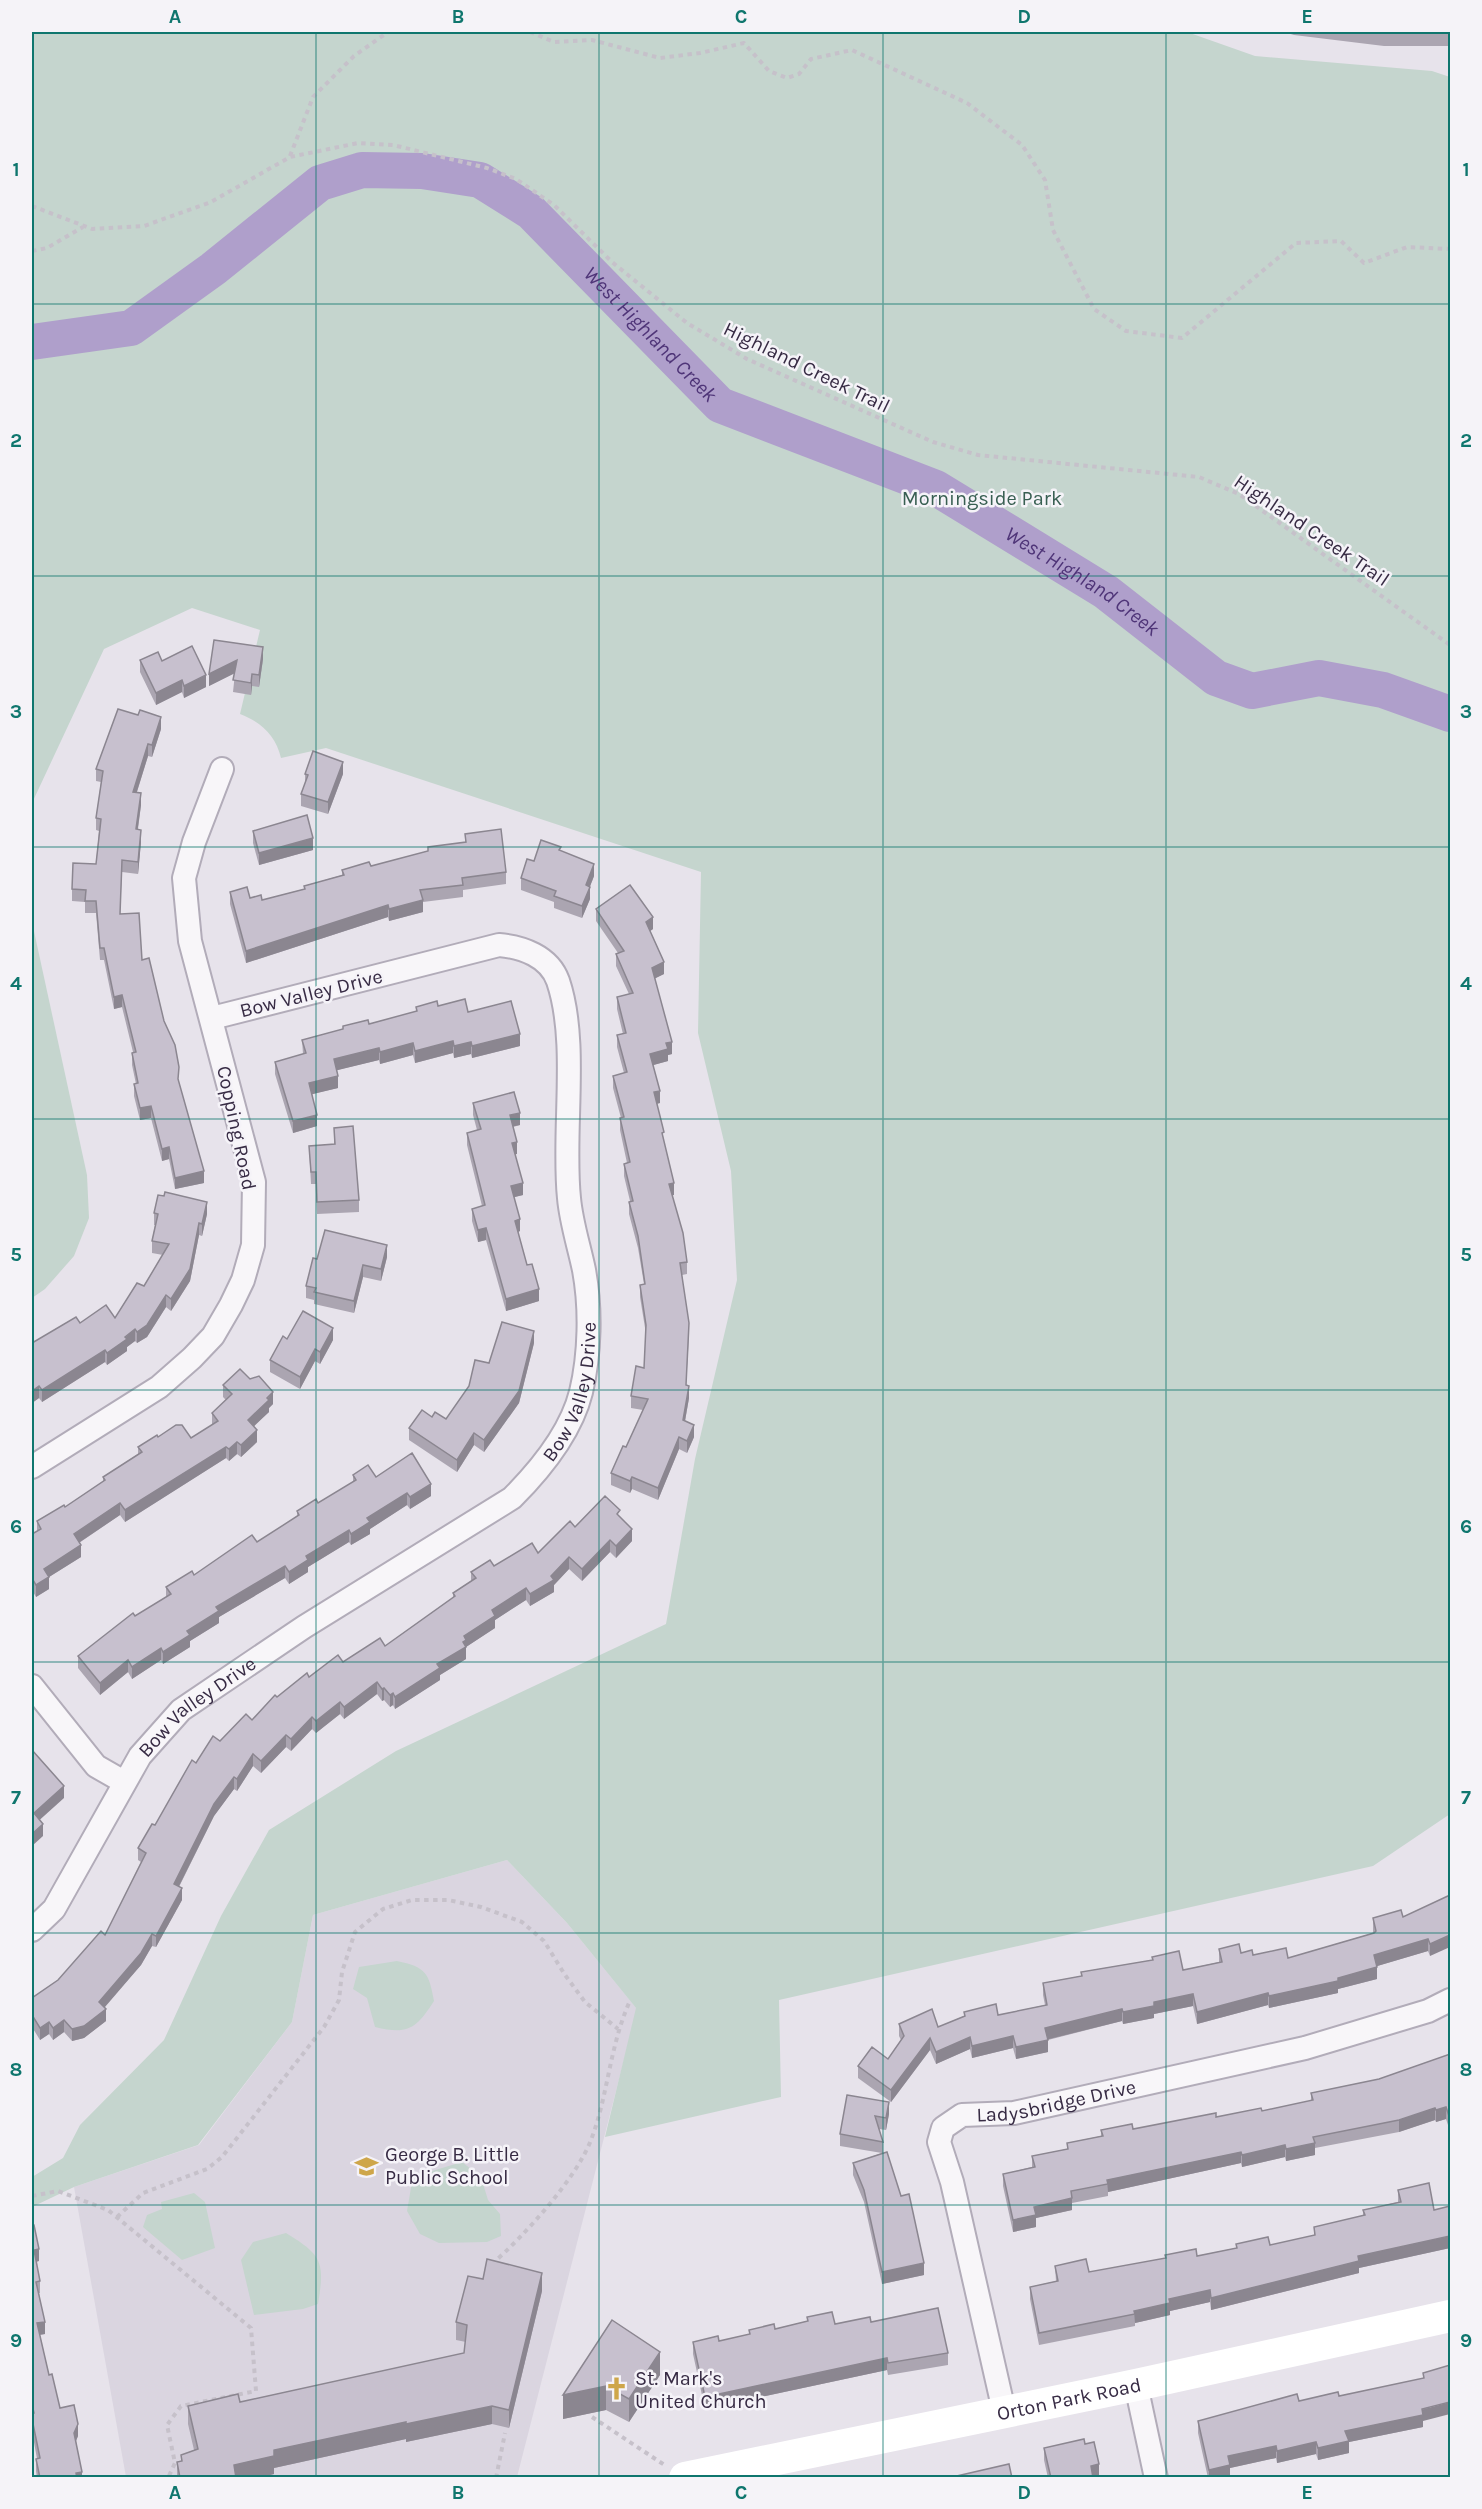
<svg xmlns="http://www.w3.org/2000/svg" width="1482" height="2509" font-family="Karla,sans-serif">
<rect width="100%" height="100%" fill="#e7e3eb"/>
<polygon fill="#dad5e0" points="507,1860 567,1923 637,2009 517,2477 126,2477 74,2187 199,2145 292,2022 313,1915"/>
<g fill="#c5d5ce">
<path d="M32,32H1187L1255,56L1432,71L1450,77V1814L1373,1866L779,2000L781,2097L605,2137L636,2008L567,1923L507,1860L313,1915L292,2022L198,2145L74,2187L32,2207V2177L63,2158L80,2125L164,2040L221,1916L269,1830L396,1751L666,1624L695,1459L737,1280L731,1171L698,1033L701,872L326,748L281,758C276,736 261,722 240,714L260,630L192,608L104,649L32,803Z"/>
<polygon points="32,922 87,1175 89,1218 74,1256 45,1289 32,1298"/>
<path d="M397,1961C426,1967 429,1973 434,2001C416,2029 408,2035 375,2027L367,1998L353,1989L359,1967Z"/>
<polygon points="462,2162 481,2177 488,2200 500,2214 501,2236 487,2242 439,2243 420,2234 407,2211 412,2182 432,2171"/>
<polygon points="194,2193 205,2202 215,2248 182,2260 143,2227 147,2215 162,2209 161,2202"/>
<path d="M286,2233C322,2255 325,2262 318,2304L303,2309L254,2315L241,2260L253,2242Z"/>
</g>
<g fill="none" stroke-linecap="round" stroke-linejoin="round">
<path stroke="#af9fcb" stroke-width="36" id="s1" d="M32,342L131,328L213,269L320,183L362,170L422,171L480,180L531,212L720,405L936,488L1106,592L1216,678L1252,691L1319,678L1383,690L1450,714"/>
<defs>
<g id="street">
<polyline points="32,1467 159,1387 192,1358 213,1336 231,1305 243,1280 253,1245 254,1182 190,941 184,878 194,842 222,769"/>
<polyline points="32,1686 96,1766 124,1782"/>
<path id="s2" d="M32,1930L54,1909L140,1756L181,1710L304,1627L512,1498C541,1469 571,1432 581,1392C590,1354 591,1308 584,1270C579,1246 571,1222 569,1198C562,1132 579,1043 558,981C549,956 522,947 499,945L212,1018"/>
<polyline points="1136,2385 1156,2478"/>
<path id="s3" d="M1004,2411L952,2182L939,2142L943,2128L962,2115L1014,2113L1305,2048L1428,2011L1450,2000"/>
</g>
</defs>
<use href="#street" stroke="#b2acb9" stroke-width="26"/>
<g stroke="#c6c1ca" stroke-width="4" stroke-dasharray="4.5 4.5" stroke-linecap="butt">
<polyline points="530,32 554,42 592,40 660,58 700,53 744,43 769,71 787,78 799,74 811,59 852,50 967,103 1022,145 1045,180 1053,230 1094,309 1126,331 1182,338 1296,243 1341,241 1364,263 1407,247 1450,249"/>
<polyline points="290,156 313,97 354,56 388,32"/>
<polyline points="32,206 92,229 144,226 211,202 290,157 358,143 393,145 487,168 516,179 554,205 612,262 687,323 747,359 933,442 978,455 1199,477 1239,494 1450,645"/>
<polyline points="32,251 47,248 83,227"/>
<polyline points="32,2196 58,2191 108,2210 251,2328 256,2391 181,2406 167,2425 175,2463 168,2478"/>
<polyline points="117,2217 143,2193 207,2169 222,2157 324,2027 339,2000 342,1972 355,1932 383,1909 412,1900 448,1900 481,1907 522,1922 544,1941 565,1975 585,2002 618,2029"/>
<path d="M492,2264C524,2236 576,2179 591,2140C608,2096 609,2049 629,2003"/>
<polyline points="592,2417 666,2466"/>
<polyline points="496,2478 505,2433"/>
</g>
<use href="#street" stroke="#f8f6f9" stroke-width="22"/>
<path stroke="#fff" stroke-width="32" id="s4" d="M685,2478L1136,2385L1450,2316"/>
</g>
<g fill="#aba5b1">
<polygon points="1284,32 1450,32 1450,46 1384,46 1294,35"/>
<polygon points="214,640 263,659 259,687 252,686 251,695 233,692 235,673 209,686"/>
<polygon points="140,660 162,661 206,687 184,698 182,692 156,705 140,672"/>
<polygon points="161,729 152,757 148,756 137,792 141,805 138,829 141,842 138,874 122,872 120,914 142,960 179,1082 204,1183 175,1189 169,1159 162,1161 151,1118 140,1120 134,1096 134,1084 136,1084 132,1065 132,1053 133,1052 122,1007 114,1009 104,960 100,960 96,913 85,913 85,902 72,901 72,889 96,864 99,831 96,830 96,818 101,782 96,781 96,769"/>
<polygon points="305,774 343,774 328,814 301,806 301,794 305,785"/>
<polygon points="253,831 313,850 259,865 253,843"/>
<polygon points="465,834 506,872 506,884 463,890 463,897 423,902 423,912 389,921 388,917 246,963 230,904 230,892 250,898 262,900 304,889 304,886 342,875 342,870 371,866 428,851 428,847 465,842"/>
<polygon points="561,851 594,876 590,886 590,899 582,918 554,908 554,902 521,890 521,878 534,861"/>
<polygon points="596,909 653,929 650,931 664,974 655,978 672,1054 668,1055 668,1061 653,1065 660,1103 657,1104 674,1195 672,1195 687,1262 687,1274 682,1275 689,1335 686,1386 689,1398 685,1421 694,1437 687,1453 679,1449 658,1500 632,1489 630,1493 611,1485 611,1473 626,1447 643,1410 631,1408 631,1396 644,1368 646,1334 640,1297 640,1285 644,1284 638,1248 629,1214 629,1202 630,1201 624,1176 624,1164 627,1163 620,1130 620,1118 621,1118 613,1088 613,1076 624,1073 617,1047 617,1035 623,1034 617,1009 617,997 629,994 616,966 616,954 618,953 596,921"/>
<polygon points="438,1006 468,1012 520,1046 472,1058 471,1054 454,1058 453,1053 415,1063 413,1055 380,1064 379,1060 337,1070 338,1088 312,1094 317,1126 293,1133 275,1074 275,1062 303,1054 302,1040 343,1029 343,1026 369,1024 416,1012 416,1007"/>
<polygon points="473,1103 520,1125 513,1127 517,1154 515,1154 523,1195 514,1197 520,1231 518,1232 527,1265 539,1301 506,1311 486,1240 478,1242 472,1221 472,1209 482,1206 467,1145 467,1133 477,1130 473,1115"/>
<polygon points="334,1128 359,1200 359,1212 317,1214 316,1184 311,1184 309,1146 334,1144"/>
<polygon points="154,1213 207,1214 202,1236 199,1235 190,1281 171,1311 166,1307 147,1337 137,1343 135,1341 127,1347 127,1351 107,1365 105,1362 42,1402 39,1398 32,1403 32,1343 80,1323 115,1318 144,1286 163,1255 152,1253 152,1241 155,1225 154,1225"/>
<polygon points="387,1257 381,1281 363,1277 354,1313 314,1304 314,1300 306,1298 306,1286 317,1259"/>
<polygon points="287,1339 333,1340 320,1364 315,1361 300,1389 270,1372 270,1360"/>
<polygon points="534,1343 519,1403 484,1452 474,1445 457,1472 409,1440 409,1428 432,1417 446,1419 489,1363"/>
<polygon points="223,1385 273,1404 269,1408 269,1412 253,1426 257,1442 241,1457 237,1454 229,1461 226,1458 125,1522 120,1515 79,1543 81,1557 49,1577 49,1589 36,1597 32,1590 32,1534 37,1531 37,1521 65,1507 103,1482 103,1477 138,1454 138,1447 158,1437 191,1438 212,1425 212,1413 226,1400 223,1397"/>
<polygon points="353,1475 376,1477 431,1496 410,1509 407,1505 370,1529 370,1534 351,1545 349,1542 308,1567 308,1572 289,1584 285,1578 219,1617 219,1623 190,1641 190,1647 163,1664 161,1660 132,1679 128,1672 100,1695 78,1668 78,1656 135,1616 166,1597 166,1587 194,1575 257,1542 297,1517 297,1511 318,1503 353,1482"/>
<polygon points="620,1517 632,1541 616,1558 610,1552 582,1581 569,1569 554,1585 554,1592 530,1606 526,1600 495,1620 495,1628 466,1647 466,1659 440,1675 440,1680 395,1709 393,1705 390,1707 384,1700 382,1701 377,1694 344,1719 340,1714 316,1733 312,1729 291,1751 286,1747 261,1773 253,1766 237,1791 234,1789 214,1816 179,1887 182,1900 156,1947 152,1946 141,1965 104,2007 106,2021 84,2038 72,2041 64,2032 53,2040 49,2034 40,2040 32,2027 32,1998 58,1980 105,1935 141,1862 138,1860 138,1848 155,1825 196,1763 220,1741 252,1720 277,1697 309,1677 343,1662 385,1646 453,1598 453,1593 471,1581 471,1572 538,1553 575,1527"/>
<polygon points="1450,1895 1430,1956 1428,1951 1377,1966 1377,1979 1338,1989 1338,1993 1269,2008 1268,2005 1197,2024 1193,2006 1154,2014 1154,2018 1123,2024 1122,2021 1048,2040 1048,2052 1016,2059 1013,2048 972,2058 970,2049 936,2064 930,2050 891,2102 858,2078 858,2066 888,2059 901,2040 899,2036 899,2024 938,2027 964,2016 964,2012 998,2015 1045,2005 1043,1995 1043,1983 1081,1976 1081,1972 1152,1960 1152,1957 1183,1970 1219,1962 1219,1949 1253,1955 1288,1958 1373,1933 1373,1918 1403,1917"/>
<polygon points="1450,2054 1450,2131 1446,2119 1436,2122 1435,2120 1399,2132 1315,2148 1315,2155 1286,2161 1285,2157 1242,2167 1241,2163 1108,2192 1108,2196 1072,2203 1072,2210 1036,2218 1036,2227 1013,2232 1003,2186 1003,2174 1032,2167 1032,2156 1067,2149 1067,2143 1101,2136 1101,2130 1133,2129 1262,2111 1311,2101 1311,2093 1379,2079"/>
<polygon points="889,2102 889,2114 886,2130 879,2129 883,2142 883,2153 924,2275 882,2284 864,2202 853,2175 853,2163 882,2153 840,2146 840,2134"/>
<polygon points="1398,2190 1434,2210 1450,2206 1450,2248 1359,2268 1359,2273 1211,2310 1210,2302 1170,2311 1170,2315 1135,2323 1135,2326 1039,2345 1030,2299 1030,2287 1056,2281 1055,2266 1089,2272 1165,2259 1165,2255 1197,2256 1236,2248 1236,2244 1270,2245 1314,2236 1314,2227 1363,2216 1363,2210 1398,2202"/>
<polygon points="32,2225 39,2261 36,2262 40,2281 40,2293 39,2293 45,2334 40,2335 49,2375 60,2408 78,2436 76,2441 82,2478 37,2478 36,2471 36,2459 37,2459 32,2431"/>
<polygon points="542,2291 509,2428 492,2424 406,2442 406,2439 274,2468 274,2474 258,2478 177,2478 177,2462 181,2461 181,2455 194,2450 188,2424 188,2406 240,2402 464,2353 466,2342 456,2340 456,2322"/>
<polygon points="807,2317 835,2324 871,2322 948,2353 948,2365 888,2375 887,2370 705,2409 693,2354 693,2342 719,2341 749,2335 749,2330 775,2329 807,2321"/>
<polygon points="1450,2365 1423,2421 1423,2427 1349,2442 1349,2453 1318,2460 1316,2454 1277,2463 1276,2458 1230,2468 1230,2477 1208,2478 1198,2433 1198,2421 1299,2401 1339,2396 1423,2379 1423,2373"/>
<polygon points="660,2375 629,2422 606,2410 563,2419 563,2395"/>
<polygon points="1085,2444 1099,2476 1093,2478 1048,2478 1044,2460 1044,2448"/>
</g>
<g fill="#8b8690">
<polygon points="263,647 263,659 259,687 259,675"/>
<polygon points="237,660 237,672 209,686 209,674"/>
<polygon points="252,674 252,686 251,695 251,683"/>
<polygon points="206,675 206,687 184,698 184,686"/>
<polygon points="182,680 182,692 156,705 156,693"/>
<polygon points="161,717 161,729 152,757 152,745"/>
<polygon points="148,744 148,756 133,804 133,792"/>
<polygon points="343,762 343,774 328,814 328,802"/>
<polygon points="141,793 141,805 136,841 136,829"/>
<polygon points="141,830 141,842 138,874 138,862"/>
<polygon points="313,838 313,850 259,865 259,853"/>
<polygon points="594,864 594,876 586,897 586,885"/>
<polygon points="590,887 590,899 582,918 582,906"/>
<polygon points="423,900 423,912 389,921 389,909"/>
<polygon points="388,905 388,917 246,963 246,951"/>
<polygon points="653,917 653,929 646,934 646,922"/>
<polygon points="664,962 664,974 652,980 652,968"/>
<polygon points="122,995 122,1007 114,1009 114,997"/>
<polygon points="520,1034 520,1046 472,1058 472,1046"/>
<polygon points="453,1041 453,1053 415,1063 415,1051"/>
<polygon points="471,1042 471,1054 454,1058 454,1046"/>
<polygon points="672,1042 672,1054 668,1055 668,1061 650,1066 650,1054 666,1043"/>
<polygon points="413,1043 413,1055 380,1064 380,1052"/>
<polygon points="379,1048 379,1060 334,1071 334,1059"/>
<polygon points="338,1076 338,1088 309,1095 309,1083"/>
<polygon points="660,1091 660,1103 654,1104 654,1092"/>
<polygon points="151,1106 151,1118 140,1120 140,1108"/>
<polygon points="520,1113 520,1125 510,1127 510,1115"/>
<polygon points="317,1115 317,1126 293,1133 293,1121"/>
<polygon points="517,1142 517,1154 512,1155 512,1143"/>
<polygon points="169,1147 169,1159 162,1161 162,1149"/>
<polygon points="204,1171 204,1183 175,1189 175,1178"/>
<polygon points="523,1183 523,1195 511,1198 511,1186"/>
<polygon points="674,1183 674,1195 669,1196 669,1184"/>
<polygon points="207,1202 207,1214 202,1236 202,1224"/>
<polygon points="520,1219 520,1231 515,1233 515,1221"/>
<polygon points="199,1223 199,1235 190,1281 171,1311 171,1299"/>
<polygon points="486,1228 486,1240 478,1242 478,1230"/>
<polygon points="387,1245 387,1257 381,1281 381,1269"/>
<polygon points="363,1265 363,1277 354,1313 354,1301"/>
<polygon points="539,1289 539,1301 506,1311 506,1299"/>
<polygon points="166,1295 166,1307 147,1337 137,1343 137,1332"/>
<polygon points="333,1328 333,1340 320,1364 320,1352"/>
<polygon points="135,1329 135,1341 127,1347 127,1351 107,1365 107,1353"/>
<polygon points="534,1331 534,1343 519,1403 484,1452 484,1440"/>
<polygon points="315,1349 315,1361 300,1389 300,1377"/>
<polygon points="105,1350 105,1362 42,1402 42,1390"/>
<polygon points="39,1386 39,1398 32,1403 32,1391"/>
<polygon points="689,1386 689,1398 683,1432 683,1420"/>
<polygon points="273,1392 273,1404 269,1408 269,1412 248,1432 248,1420"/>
<polygon points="694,1425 694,1437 687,1453 687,1441"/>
<polygon points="257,1430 257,1442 241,1457 241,1445"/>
<polygon points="474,1433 474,1445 457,1472 457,1460"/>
<polygon points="679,1437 679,1449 658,1500 658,1488"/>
<polygon points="237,1442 237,1454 229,1461 229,1449"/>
<polygon points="226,1447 226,1458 125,1522 125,1510"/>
<polygon points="632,1477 632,1489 630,1493 630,1481"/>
<polygon points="431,1484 431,1496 410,1509 410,1497"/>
<polygon points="407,1493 407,1505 370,1529 370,1534 351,1545 351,1534 367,1518"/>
<polygon points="120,1503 120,1515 74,1546 74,1534"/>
<polygon points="632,1529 632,1541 616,1558 616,1546"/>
<polygon points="349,1530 349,1542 308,1567 308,1572 289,1584 289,1572 306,1556"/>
<polygon points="610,1540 610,1552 582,1581 582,1569"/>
<polygon points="81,1545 81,1557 49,1577 49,1589 36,1597 36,1585 44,1569"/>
<polygon points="569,1557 569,1569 554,1585 554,1592 530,1606 530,1594 551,1576"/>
<polygon points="285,1566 285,1578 219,1617 219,1623 190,1641 190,1647 163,1664 163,1652 216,1607"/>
<polygon points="526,1588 526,1600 495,1620 495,1628 466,1647 466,1659 440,1675 440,1680 395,1709 395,1697 437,1664 463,1642 464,1636 492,1610"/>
<polygon points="161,1648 161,1660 132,1679 132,1667"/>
<polygon points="128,1660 128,1672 100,1695 100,1683"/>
<polygon points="377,1682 377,1694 344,1719 344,1707"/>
<polygon points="384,1688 384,1700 382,1701 382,1689"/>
<polygon points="393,1693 393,1705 390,1707 390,1695"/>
<polygon points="340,1702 340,1714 316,1733 316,1721"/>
<polygon points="312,1717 312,1729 291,1751 291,1739"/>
<polygon points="286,1735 286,1747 261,1773 261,1761"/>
<polygon points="253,1754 253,1766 237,1791 237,1779"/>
<polygon points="234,1777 234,1789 214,1816 174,1896 174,1884 214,1804"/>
<polygon points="64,1786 64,1798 34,1825 34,1813"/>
<polygon points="43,1824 43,1836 32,1846 32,1834"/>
<polygon points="182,1888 182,1900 156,1947 156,1936"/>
<polygon points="152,1934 152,1946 141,1965 99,2014 99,2002"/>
<polygon points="1450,1935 1450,1947 1430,1956 1430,1944"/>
<polygon points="1428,1939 1428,1951 1374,1967 1374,1955"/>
<polygon points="1377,1967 1377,1979 1338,1989 1338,1993 1269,2008 1269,1996"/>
<polygon points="1268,1993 1268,2005 1197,2024 1197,2012"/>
<polygon points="1193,1994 1193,2006 1154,2014 1154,2018 1123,2024 1123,2012 1154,2002"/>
<polygon points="106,2009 106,2021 84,2038 72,2041 72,2029"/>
<polygon points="1122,2009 1122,2021 1045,2040 1045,2028"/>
<polygon points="64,2020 64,2032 53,2040 53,2028"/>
<polygon points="49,2022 49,2034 40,2040 40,2028"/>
<polygon points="1013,2036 1013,2048 972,2058 972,2046"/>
<polygon points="970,2037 970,2049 936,2064 936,2052"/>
<polygon points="930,2038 930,2050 891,2102 891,2090"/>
<polygon points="1048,2040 1048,2052 1016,2059 1016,2047"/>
<polygon points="889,2102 889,2114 886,2130 886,2118"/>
<polygon points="1446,2107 1446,2119 1436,2122 1436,2110"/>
<polygon points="1435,2108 1435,2120 1399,2132 1399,2120"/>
<polygon points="1315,2143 1315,2155 1286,2161 1286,2149"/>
<polygon points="1285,2145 1285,2157 1242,2167 1242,2155"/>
<polygon points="1241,2152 1241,2163 1108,2192 1107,2180"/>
<polygon points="1072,2198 1072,2210 1036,2218 1036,2227 1013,2232 1013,2220 1034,2207"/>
<polygon points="1450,2236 1450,2248 1359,2268 1359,2273 1211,2310 1211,2298 1358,2256"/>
<polygon points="39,2249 39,2261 34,2262 34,2250"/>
<polygon points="924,2263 924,2275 882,2284 882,2272"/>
<polygon points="542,2273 542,2291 509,2428 509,2410"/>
<polygon points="1210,2290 1210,2302 1170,2311 1170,2315 1135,2323 1134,2311 1169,2299"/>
<polygon points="45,2322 45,2334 37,2335 37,2323"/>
<polygon points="660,2352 660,2375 629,2422 629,2399"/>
<polygon points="887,2358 887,2370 705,2409 705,2397"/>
<polygon points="606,2386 606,2410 563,2419 563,2395"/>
<polygon points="1450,2402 1450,2414 1423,2421 1423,2427 1349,2442 1349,2453 1318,2460 1318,2448 1345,2431"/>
<polygon points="492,2406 492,2424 406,2442 406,2424"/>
<polygon points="406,2422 406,2439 274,2468 274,2474 258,2478 234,2478 234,2465 274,2450"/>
<polygon points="78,2424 78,2436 74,2445 74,2433"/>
<polygon points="1316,2442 1316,2454 1277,2463 1277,2451"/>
<polygon points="1276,2446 1276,2458 1230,2468 1230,2477 1209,2478 1209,2470 1228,2456"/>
<polygon points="1099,2464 1099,2476 1091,2478 1091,2466"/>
<polygon points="82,2472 82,2478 76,2478 76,2473"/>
</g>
<g fill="#c7c0ce" stroke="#8b8690" stroke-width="1.5">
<polygon points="214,640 263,647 259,675 252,674 251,683 233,680 237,660 209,674"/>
<polygon points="192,646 206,675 184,686 182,680 156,693 140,660 158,652 162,661"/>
<polygon points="118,709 138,715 140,710 161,717 152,745 148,744 133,792 141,793 136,829 141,830 138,862 122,860 120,914 139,913 142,960 149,958 164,1021 175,1045 179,1067 178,1079 204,1171 175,1178 169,1147 162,1149 151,1106 140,1108 134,1084 138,1083 132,1053 136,1052 122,995 114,997 104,948 100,948 96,901 85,901 86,890 72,889 73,863 96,864 101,819 96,818 103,771 96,769"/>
<polygon points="313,751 343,762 328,802 301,794 308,775 305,774"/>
<polygon points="307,815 313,838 259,853 253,831"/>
<polygon points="501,829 506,872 462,878 463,885 420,890 423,900 389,909 388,905 246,951 230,892 247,887 250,898 261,895 262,900 305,889 304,886 344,875 342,870 369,862 371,866 428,851 428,847 466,842 465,834"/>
<polygon points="541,840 561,847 559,850 594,864 586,885 590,887 582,906 554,896 556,891 521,878 527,859 534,861"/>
<polygon points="630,885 653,917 646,922 664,962 652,968 672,1042 666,1043 668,1049 650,1054 660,1091 654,1092 664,1132 662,1133 674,1183 669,1184 683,1233 687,1262 680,1263 689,1323 686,1385 689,1386 683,1420 694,1425 687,1441 679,1437 658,1488 632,1477 630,1481 611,1473 623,1446 626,1447 648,1399 631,1396 636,1366 644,1368 646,1325 640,1285 645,1284 638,1236 629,1202 633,1201 624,1164 630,1162 620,1118 624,1117 613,1076 627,1072 617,1035 626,1033 617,997 633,993 616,954 624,951 596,909"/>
<polygon points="465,999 468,1012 511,1001 520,1034 472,1046 471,1042 454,1046 453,1041 415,1051 413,1043 380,1052 379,1048 334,1059 338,1076 309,1083 317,1115 293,1121 275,1062 306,1053 302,1040 343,1029 343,1026 368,1020 369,1024 417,1011 416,1007 437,1001 438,1006"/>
<polygon points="514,1092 520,1113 510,1115 517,1142 512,1143 523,1183 511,1186 520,1219 515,1221 527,1265 532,1264 539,1289 506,1299 486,1228 478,1230 472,1209 485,1205 467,1133 481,1129 473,1103"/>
<polygon points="353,1126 359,1200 317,1202 316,1172 311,1172 309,1146 335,1144 334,1128"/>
<polygon points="165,1192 207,1202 202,1224 199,1223 190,1269 171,1299 166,1295 147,1325 137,1332 135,1329 125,1337 127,1339 107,1353 105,1350 42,1390 39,1386 32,1391 32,1343 76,1317 80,1323 106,1305 115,1318 137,1283 144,1286 169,1244 152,1241 158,1214 154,1213 158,1195 164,1196"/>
<polygon points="325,1230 387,1245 381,1269 363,1265 354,1301 314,1292 316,1288 306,1286 313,1258 317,1259"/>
<polygon points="303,1311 333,1328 320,1352 315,1349 300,1377 270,1360 283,1336 287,1339"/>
<polygon points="502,1322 534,1331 519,1391 484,1440 474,1433 457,1460 409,1428 422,1410 432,1417 435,1412 446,1419 469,1386 475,1360 489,1363"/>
<polygon points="240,1369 250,1379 259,1376 273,1392 267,1398 269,1400 248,1420 257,1430 241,1445 237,1442 229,1449 226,1447 125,1510 120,1503 74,1534 81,1545 44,1569 49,1577 36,1585 32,1578 32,1534 41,1529 37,1521 64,1505 65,1507 105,1480 103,1477 142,1452 138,1447 157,1435 158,1437 176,1425 182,1425 191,1438 218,1421 212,1413 232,1394 223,1385"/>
<polygon points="412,1453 431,1484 410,1497 407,1493 367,1518 370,1522 351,1534 349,1530 306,1556 308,1560 289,1572 285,1566 216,1607 219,1611 187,1631 190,1635 163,1652 161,1648 132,1667 128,1660 100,1683 78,1656 133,1613 135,1616 171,1594 166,1587 192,1571 194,1575 252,1535 257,1542 299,1515 297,1511 316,1499 318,1503 356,1480 353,1475 368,1465 376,1477"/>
<polygon points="605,1496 620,1510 617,1514 632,1529 616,1546 610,1540 582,1569 569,1557 551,1576 554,1580 530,1594 526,1588 492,1610 495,1616 464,1636 466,1640 463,1642 466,1647 437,1664 440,1668 395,1697 393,1693 390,1695 384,1688 382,1689 377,1682 344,1707 340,1702 316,1721 312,1717 291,1739 286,1735 261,1761 253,1754 237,1779 234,1777 214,1804 174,1884 182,1888 156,1936 152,1934 141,1953 99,2002 106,2009 84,2026 72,2029 64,2020 53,2028 49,2022 40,2028 32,2015 32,1998 58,1980 101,1931 105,1935 146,1853 138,1848 152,1824 155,1825 192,1760 196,1763 213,1736 220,1741 246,1714 252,1720 275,1695 277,1697 307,1673 309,1677 338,1655 343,1662 380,1638 385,1646 455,1596 453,1593 476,1578 471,1572 490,1560 494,1566 532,1543 538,1553 570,1521 575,1527"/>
<polygon points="32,1750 64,1786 34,1813 43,1824 32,1834"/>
<polygon points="1450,1895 1450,1935 1430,1944 1428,1939 1374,1955 1377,1967 1338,1978 1338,1981 1269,1996 1268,1993 1197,2012 1193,1994 1154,2002 1154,2006 1123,2012 1122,2009 1045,2028 1048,2040 1016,2047 1013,2036 972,2046 970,2037 936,2052 930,2038 891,2090 858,2066 872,2047 888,2059 904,2036 899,2024 932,2009 938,2027 965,2016 964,2012 996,2004 998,2015 1047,2005 1043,1983 1082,1976 1081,1972 1153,1960 1152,1957 1179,1951 1183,1970 1222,1962 1219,1949 1239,1944 1241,1953 1252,1950 1253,1955 1286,1948 1288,1958 1374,1933 1376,1931 1373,1918 1401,1910 1403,1917"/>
<polygon points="1450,2054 1450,2119 1446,2107 1436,2110 1435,2108 1399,2120 1313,2137 1315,2143 1286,2149 1285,2145 1242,2155 1241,2152 1107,2180 1108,2184 1071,2191 1072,2198 1034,2207 1036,2215 1013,2220 1003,2174 1035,2167 1032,2156 1068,2149 1067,2143 1103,2136 1101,2130 1132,2124 1133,2129 1216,2113 1216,2117 1261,2108 1262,2111 1313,2100 1311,2093 1379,2079"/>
<polygon points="847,2095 889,2102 886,2118 875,2116 883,2142 840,2134"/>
<polygon points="887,2152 901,2196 909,2194 924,2263 882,2272 864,2190 853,2163"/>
<polygon points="1429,2183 1434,2210 1450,2206 1450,2236 1358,2256 1359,2261 1211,2298 1210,2290 1169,2299 1170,2303 1134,2311 1135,2314 1039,2333 1030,2287 1058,2281 1055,2266 1086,2259 1089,2272 1166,2258 1165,2255 1196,2249 1197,2256 1237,2248 1236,2244 1268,2237 1270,2245 1315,2235 1314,2227 1365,2215 1363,2210 1401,2202 1398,2190"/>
<polygon points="32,2225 34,2225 39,2249 34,2250 40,2281 36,2282 45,2322 37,2323 49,2375 52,2374 60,2408 74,2405 78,2424 74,2433 82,2472 76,2473 77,2478 40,2478 36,2459 40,2458 32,2419 32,2414 34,2413 32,2404"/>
<polygon points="487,2259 542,2273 509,2410 492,2406 406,2424 406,2422 274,2450 274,2456 234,2465 236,2478 180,2478 177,2462 182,2461 181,2455 198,2449 188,2406 238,2394 240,2402 464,2353 467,2325 456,2322 468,2276 483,2279"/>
<polygon points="938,2308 948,2353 888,2363 887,2358 705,2397 693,2342 718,2336 719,2341 750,2334 749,2330 774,2324 775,2329 808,2321 807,2317 832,2312 835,2324 870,2317 871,2322"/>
<polygon points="612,2320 660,2352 629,2399 606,2386 563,2395"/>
<polygon points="1450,2365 1450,2402 1422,2409 1423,2415 1345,2431 1349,2441 1318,2448 1316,2442 1277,2451 1276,2446 1228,2456 1230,2465 1209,2470 1198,2421 1297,2394 1299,2401 1338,2392 1339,2396 1424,2378 1423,2373"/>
<polygon points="1084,2439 1085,2444 1094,2442 1099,2464 1091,2466 1093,2478 1051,2478 1044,2448"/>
<polygon points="1009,2464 1012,2478 948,2478"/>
</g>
<path fill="none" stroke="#0f766e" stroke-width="1.5" stroke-opacity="0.55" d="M316,32V2478M599,32V2478M883,32V2478M1166,32V2478M32,304H1450M32,576H1450M32,847H1450M32,1119H1450M32,1390H1450M32,1662H1450M32,1933H1450M32,2205H1450"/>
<defs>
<symbol id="school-bare" viewBox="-9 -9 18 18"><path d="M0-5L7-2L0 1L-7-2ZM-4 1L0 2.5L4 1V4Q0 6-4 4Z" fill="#cea64a" stroke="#f5f3f8" stroke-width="2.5" paint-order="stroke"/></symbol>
<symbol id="church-bare" viewBox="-9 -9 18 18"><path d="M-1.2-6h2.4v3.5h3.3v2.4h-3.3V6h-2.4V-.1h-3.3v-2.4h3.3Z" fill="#cea64a" stroke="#f5f3f8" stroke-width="2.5" paint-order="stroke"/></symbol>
</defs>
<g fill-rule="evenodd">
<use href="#school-bare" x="350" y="2150" width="33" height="33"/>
<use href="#church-bare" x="600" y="2372" width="33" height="33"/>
</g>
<g text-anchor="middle" stroke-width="5" stroke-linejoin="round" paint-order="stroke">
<g font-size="20" fill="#372b44" stroke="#f5f3f8">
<text transform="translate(807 367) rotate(26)" y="7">Highland Creek Trail</text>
<text transform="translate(1312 530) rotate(34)" y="7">Highland Creek Trail</text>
<text transform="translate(311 993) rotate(-14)" y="7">Bow Valley Drive</text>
<text transform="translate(237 1128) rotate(78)" y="7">Copping Road</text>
<text dy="7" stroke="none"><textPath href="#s2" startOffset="786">Bow Valley Drive</textPath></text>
<text dy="7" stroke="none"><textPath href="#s2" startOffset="282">Bow Valley Drive</textPath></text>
<text dy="7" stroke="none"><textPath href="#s3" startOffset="410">Ladysbridge Drive</textPath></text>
<text dy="7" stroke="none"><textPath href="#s4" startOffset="392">Orton Park Road</textPath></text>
</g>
<g font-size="20" fill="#385f52" stroke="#f5f3f8">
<text x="982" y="505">Morningside Park</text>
</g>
<g font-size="20" fill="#372b44" stroke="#f5f3f8" text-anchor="start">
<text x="385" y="2161">George B. Little<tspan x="385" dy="23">Public School</tspan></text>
<text x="635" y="2385">St. Mark's<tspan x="635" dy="23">United Church</tspan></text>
</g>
<g font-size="21" font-style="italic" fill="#4f3578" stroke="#f5f3f8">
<text dy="7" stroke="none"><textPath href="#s1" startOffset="732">West Highland Creek</textPath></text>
<text dy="7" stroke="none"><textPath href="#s1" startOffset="1236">West Highland Creek</textPath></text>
</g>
</g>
<rect width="1482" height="2509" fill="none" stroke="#f5f3f8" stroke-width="66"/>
<rect x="33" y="33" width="1416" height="2443" fill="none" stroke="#0f766e" stroke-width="2"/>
<g font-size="20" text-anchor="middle" font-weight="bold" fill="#0f766e">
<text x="175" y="23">A</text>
<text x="458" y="23">B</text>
<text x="741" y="23">C</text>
<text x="1024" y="23">D</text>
<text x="1307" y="23">E</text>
<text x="16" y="176">1</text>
<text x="1466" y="176">1</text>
<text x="16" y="447">2</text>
<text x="1466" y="447">2</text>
<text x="16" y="718">3</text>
<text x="1466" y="718">3</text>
<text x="16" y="990">4</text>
<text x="1466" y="990">4</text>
<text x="16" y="1261">5</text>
<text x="1466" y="1261">5</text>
<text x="16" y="1533">6</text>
<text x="1466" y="1533">6</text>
<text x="16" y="1804">7</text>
<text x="1466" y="1804">7</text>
<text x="16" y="2076">8</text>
<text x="1466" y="2076">8</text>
<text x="16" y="2347">9</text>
<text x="1466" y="2347">9</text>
<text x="175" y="2499">A</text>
<text x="458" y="2499">B</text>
<text x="741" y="2499">C</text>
<text x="1024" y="2499">D</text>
<text x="1307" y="2499">E</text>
</g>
</svg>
